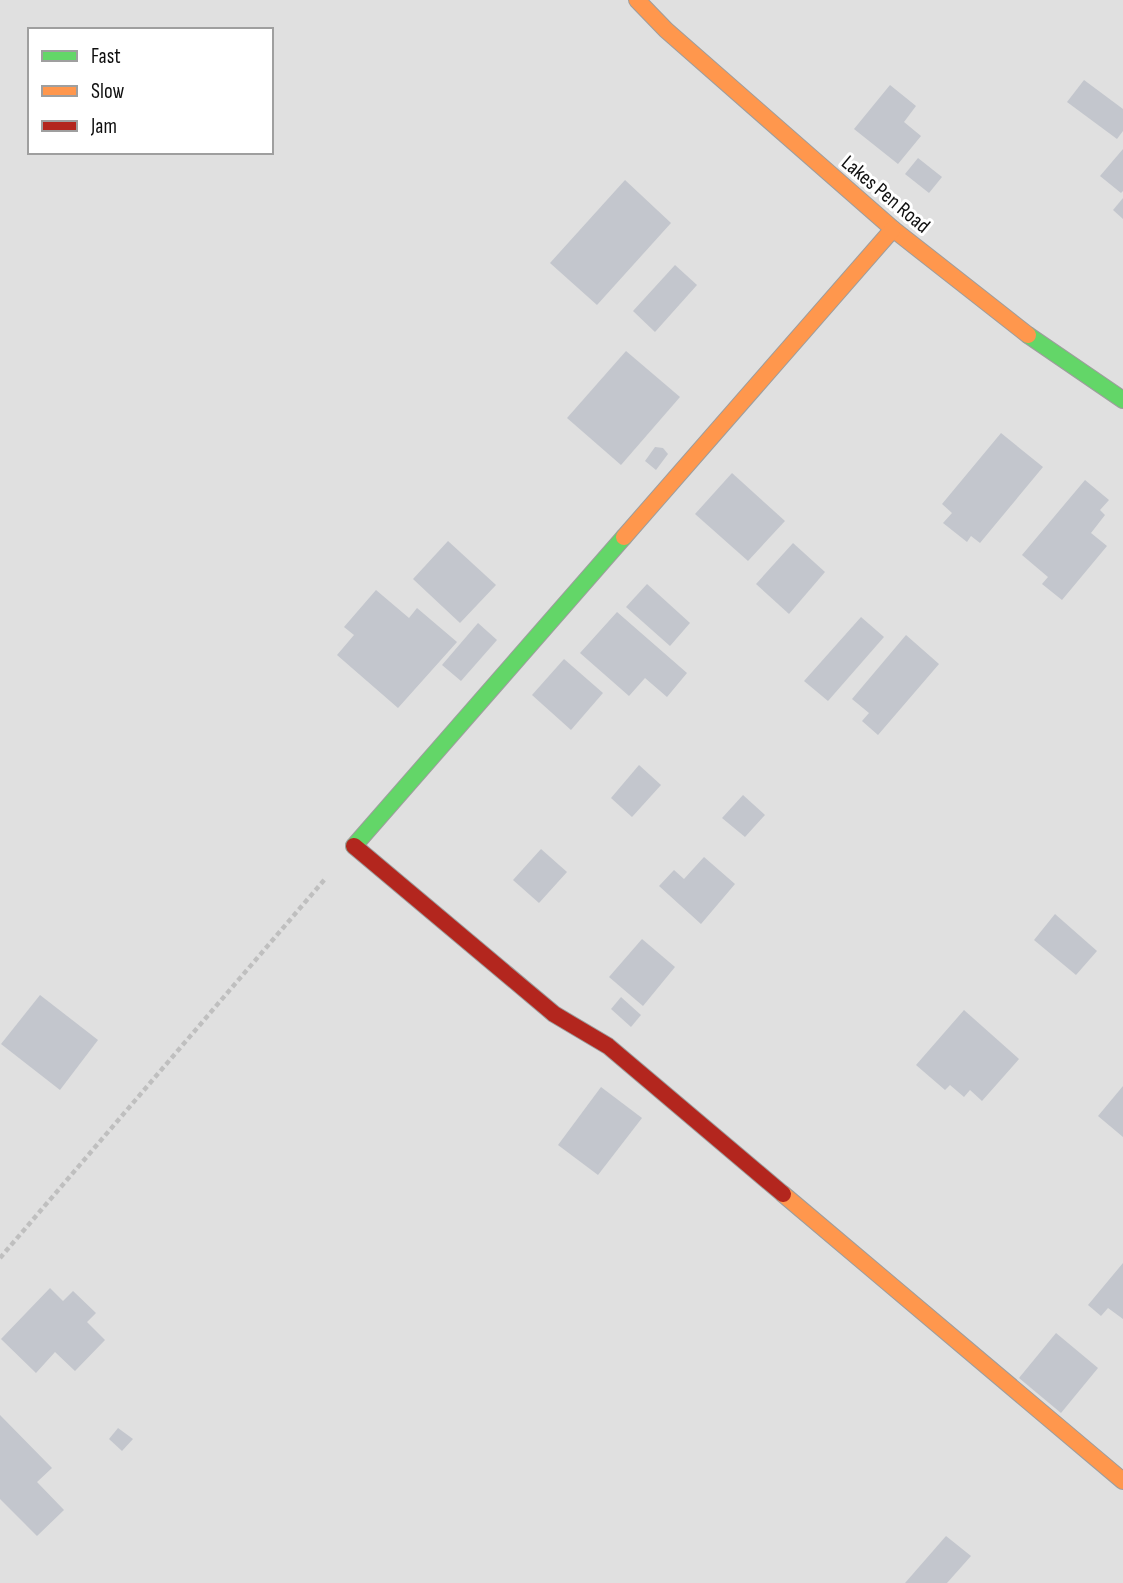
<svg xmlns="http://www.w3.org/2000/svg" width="1123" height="1583" font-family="'Sofia Sans Condensed',sans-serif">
<rect width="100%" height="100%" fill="#e0e0e0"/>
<g fill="#c3c6cd">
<polygon points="1084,80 1123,109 1123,131 1117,139 1067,102"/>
<polygon points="890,85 916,106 904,122 921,136 898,164 854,129"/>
<polygon points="1123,149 1123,191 1121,193 1100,176"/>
<polygon points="918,158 942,177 929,193 905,174"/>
<polygon points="625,180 671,223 597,305 550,263"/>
<polygon points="1123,198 1123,219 1113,210"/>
<polygon points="675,265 697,285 655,332 633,311"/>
<polygon points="626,351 680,397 621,465 567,418"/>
<polygon points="1001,433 1043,467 980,543 971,536 967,542 943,523 952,513 942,504"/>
<polygon points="655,447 663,448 668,454 656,470 645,461"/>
<polygon points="732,473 785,521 748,561 695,514"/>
<polygon points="1085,480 1109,500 1100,510 1105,515 1091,533 1107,546 1062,600 1042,584 1048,577 1022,555"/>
<polygon points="448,541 496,585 460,623 413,579"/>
<polygon points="793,543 825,572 789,614 756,584"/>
<polygon points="647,584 690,623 670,646 626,607"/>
<polygon points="376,590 409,618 417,608 457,642 398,708 337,655 354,635 344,627"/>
<polygon points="617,612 687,673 667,697 645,678 629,696 580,653"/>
<polygon points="861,617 884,637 828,701 804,681"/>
<polygon points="478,623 497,640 461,681 442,665"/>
<polygon points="906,635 939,664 878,735 862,721 869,713 852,699"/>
<polygon points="564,659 603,693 571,730 532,695"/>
<polygon points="639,765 661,785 632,817 611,798"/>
<polygon points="743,795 765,815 745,837 722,818"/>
<polygon points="541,849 567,872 539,903 513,880"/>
<polygon points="704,857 735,884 701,924 659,886 674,870 684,879"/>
<polygon points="1055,914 1097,951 1076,975 1034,940"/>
<polygon points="642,939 675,967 643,1006 609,977"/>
<polygon points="40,995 98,1040 60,1090 1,1044"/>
<polygon points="621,997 641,1015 631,1027 611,1009"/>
<polygon points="964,1010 1019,1059 982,1101 970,1090 964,1097 950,1085 945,1090 916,1065"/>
<polygon points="1123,1086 1123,1137 1098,1116"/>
<polygon points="601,1087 642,1118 598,1175 558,1145"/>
<polygon points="1123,1263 1123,1319 1108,1308 1101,1316 1088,1305"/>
<polygon points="50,1288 63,1301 73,1291 96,1313 87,1322 105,1340 75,1371 55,1352 36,1373 1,1339"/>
<polygon points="1056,1333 1098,1368 1061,1413 1019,1378"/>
<polygon points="0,1415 52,1468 37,1482 64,1510 37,1536 0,1499"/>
<polygon points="118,1428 133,1439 122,1451 109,1439"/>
<polygon points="946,1536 971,1556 947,1583 905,1583"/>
</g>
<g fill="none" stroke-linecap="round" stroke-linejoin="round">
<defs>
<g id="fast">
<polyline points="1028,335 1123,400"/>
<polyline points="354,846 624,537"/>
</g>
<g id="slow">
<polyline points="637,0 666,30 893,229 1028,335"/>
<polyline points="624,537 893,229"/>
<polyline points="783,1194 1123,1481"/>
</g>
<polyline id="jam" points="354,846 554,1014 608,1046 783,1194"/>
</defs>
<use href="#fast" stroke="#9d9d9d" stroke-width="18"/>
<use href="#slow" stroke="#9d9d9d" stroke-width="18"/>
<use href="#jam" stroke="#9d9d9d" stroke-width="18"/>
<polyline stroke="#bfbfbf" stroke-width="4.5" stroke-dasharray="5 3.5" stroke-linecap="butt" points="0,1258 325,879"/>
<use href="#fast" stroke="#63d668" stroke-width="16"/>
<use href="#slow" stroke="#ff974d" stroke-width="16"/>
<use href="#jam" stroke="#b3261e" stroke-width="16"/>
</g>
<g text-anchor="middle" stroke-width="6" stroke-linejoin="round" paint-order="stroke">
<g font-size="21" fill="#0f0f0f" stroke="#fff">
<text transform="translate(886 194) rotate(40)" y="7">Lakes Pen Road</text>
</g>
</g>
<rect x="28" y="28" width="245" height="126" fill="#ffffff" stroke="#9f9f9f" stroke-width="2"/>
<rect x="42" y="51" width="35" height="10" fill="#63d668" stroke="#9f9f9f" stroke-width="2"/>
<text x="91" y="63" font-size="21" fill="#0f0f0f">Fast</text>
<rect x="42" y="86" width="35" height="10" fill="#ff974d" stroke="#9f9f9f" stroke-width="2"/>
<text x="91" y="98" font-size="21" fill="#0f0f0f">Slow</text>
<rect x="42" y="121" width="35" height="10" fill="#b3261e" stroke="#9f9f9f" stroke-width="2"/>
<text x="91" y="133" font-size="21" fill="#0f0f0f">Jam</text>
</svg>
